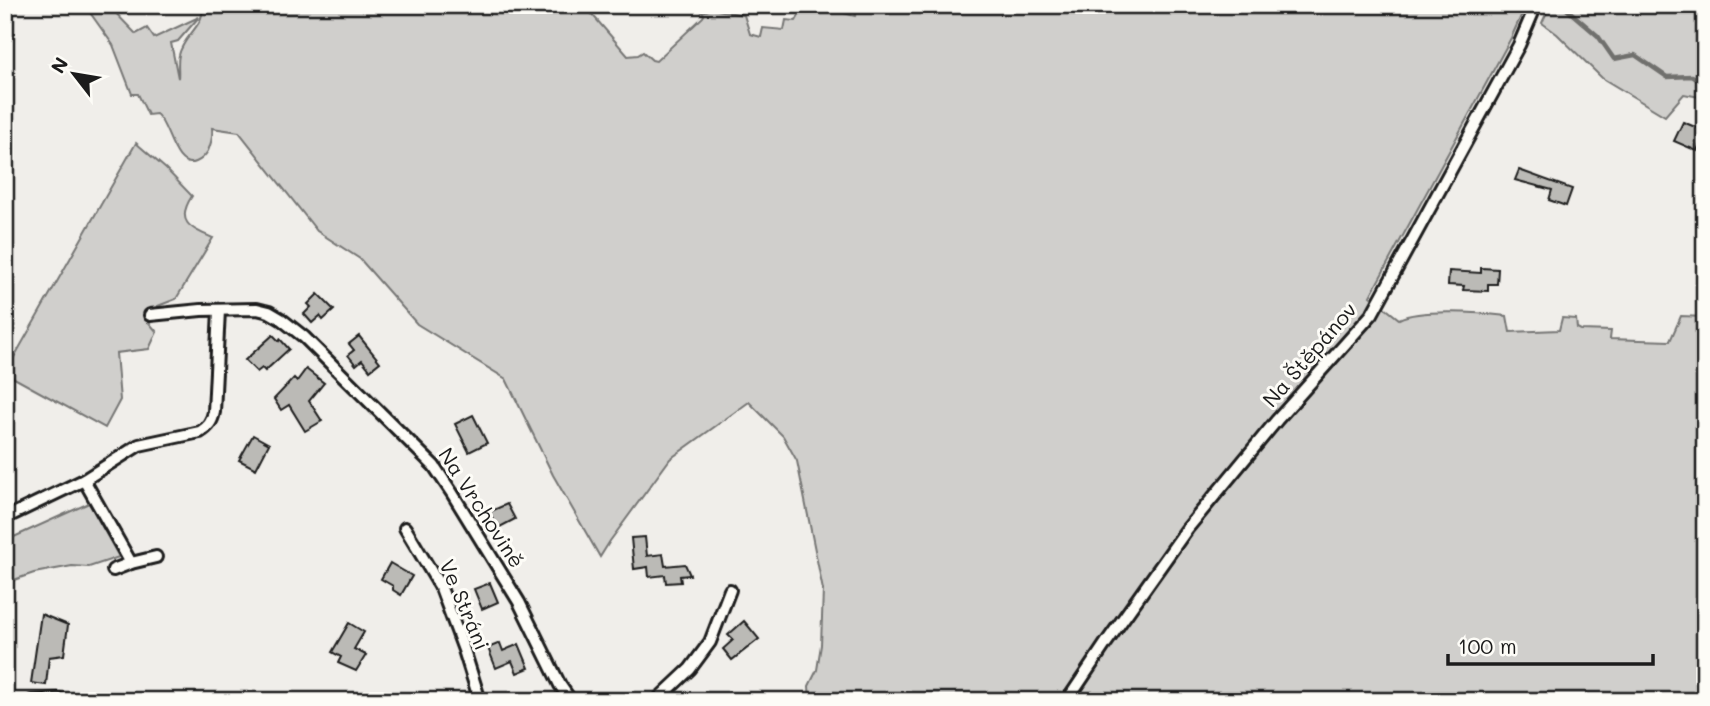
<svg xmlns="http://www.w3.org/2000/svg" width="1710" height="706" font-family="Mali,sans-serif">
<rect width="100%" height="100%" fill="#f0eeea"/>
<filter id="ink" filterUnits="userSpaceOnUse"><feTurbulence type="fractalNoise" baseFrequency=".0143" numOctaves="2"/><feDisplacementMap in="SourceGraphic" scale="14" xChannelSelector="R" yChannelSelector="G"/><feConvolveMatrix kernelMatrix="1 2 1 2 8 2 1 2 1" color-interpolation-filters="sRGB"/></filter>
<g filter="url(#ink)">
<g fill="#d0cfcc" stroke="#767674" stroke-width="2">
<path d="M101,5H108L136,34L147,28L154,38L199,17L178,41L171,43L178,78C179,71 177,62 179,55C184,34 204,28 203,5H584L628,56L638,55L643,52L652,60L656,61L703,17L704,15L702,12L712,9L744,15L750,34L761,37L763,28L784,30L786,20L796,21L805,5H814L855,16L859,5H1526L1511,38L1370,296L1399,319C1421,308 1481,313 1507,316L1510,332L1559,330L1562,318L1576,319L1577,328L1581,330L1611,331L1610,339L1670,341L1681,316L1705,317V701H810L809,686L817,670L821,645L823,590L797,461L783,436L749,402L670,459L610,541L600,557L553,475L506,379L417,324L360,259L317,231L239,132L212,128C213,136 211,144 208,151C205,156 201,160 196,162C174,171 169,123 156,114L148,115L138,94H132L113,45L86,7Z"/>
<polygon points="1550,5 1705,5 1705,98 1684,94 1665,116 1602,78 1557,34 1542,23"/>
<path d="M136,143L166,169L192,196C175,222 190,228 213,238L176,299L158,306L144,317L157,332L149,349L116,353L120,400L105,428L5,373Z"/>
<polygon points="89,503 119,557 89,567 72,566 34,573 5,583 5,541"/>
</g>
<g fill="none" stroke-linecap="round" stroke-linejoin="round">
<polyline stroke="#706f6d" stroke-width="4.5" points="1562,5 1598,36 1614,59 1635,55 1667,77 1692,76 1705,84"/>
</g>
<g fill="#bbbab6" stroke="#1c1c1c" stroke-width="2">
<polygon points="1683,122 1705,131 1705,148 1699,146 1697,151 1674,141"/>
<polygon points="1519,170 1572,189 1566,206 1549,200 1552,190 1515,180"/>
<polygon points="1481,268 1498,269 1497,284 1488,284 1488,291 1463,290 1464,286 1448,285 1449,271 1481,273"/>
<polygon points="318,294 334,310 323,320 320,316 312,323 304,314 311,307 308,304"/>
<polygon points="273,335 279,341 280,339 289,349 265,371 262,368 257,372 245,360"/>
<polygon points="359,336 380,362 370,370 362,360 356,365 348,355 354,350 349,344"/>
<polygon points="306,369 324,383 309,401 322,421 305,431 289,405 281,410 274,399 294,378 297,381"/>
<polygon points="473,415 487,443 469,452 455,424"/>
<polygon points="253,435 269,444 256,469 239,460"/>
<polygon points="507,504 515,519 498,528 489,512"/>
<polygon points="645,537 647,556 663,554 665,566 685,564 690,575 680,576 681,582 666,583 665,575 649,577 648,567 634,569 631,538"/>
<polygon points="390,563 412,576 401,595 393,590 393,586 381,579"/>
<polygon points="490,583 498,602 482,609 474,589"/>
<polygon points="41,614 68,625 64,655 49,657 46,685 31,683"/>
<polygon points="744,621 759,639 732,660 723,649 733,640 728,635"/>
<polygon points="349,623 364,632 354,649 366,655 356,671 338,663 341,657 332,652"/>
<polygon points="500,643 503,651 519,644 529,668 517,673 512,661 496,668 488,648"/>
</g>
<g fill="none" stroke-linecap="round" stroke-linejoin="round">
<defs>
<g id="minor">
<polyline points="150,315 201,310 257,309 269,312 281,319 304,337 434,466 452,493 519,602 560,685 571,701"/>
<polyline points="84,480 131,563"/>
<path d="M5,518L84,480L139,445L200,432C208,427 212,422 214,412L219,310"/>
<polyline points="405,528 441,588 464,650 480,701"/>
<polyline points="113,570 131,563 156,557"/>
<polyline points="32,701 58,699 65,701"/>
<polyline points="656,701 690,669 710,642 730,590"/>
<polyline points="1067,701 1106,643 1187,529 1277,420 1372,314 1519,45 1536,5"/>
</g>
</defs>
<use href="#minor" stroke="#1c1c1c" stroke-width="16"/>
<use href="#minor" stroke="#fdfcf7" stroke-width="10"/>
</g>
</g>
<g text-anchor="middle" stroke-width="6" stroke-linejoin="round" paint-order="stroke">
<g font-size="21" fill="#1c1c1c" stroke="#fdfcf7">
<text transform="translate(1310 355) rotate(-49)" y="7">Na Štěpánov</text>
<text transform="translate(481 508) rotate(57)" y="7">Na Vrchovině</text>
<text transform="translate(464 605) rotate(67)" y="7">Ve Stráni</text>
</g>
</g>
<rect width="1710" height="706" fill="none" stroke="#fdfcf7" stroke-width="28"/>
<rect x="14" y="14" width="1682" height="678" fill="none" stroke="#1c1c1c" stroke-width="2.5" filter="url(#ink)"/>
<g transform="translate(74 74) rotate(301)" stroke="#fdfcf7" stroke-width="5" paint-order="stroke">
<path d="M0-5L12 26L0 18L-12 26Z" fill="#1c1c1c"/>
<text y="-10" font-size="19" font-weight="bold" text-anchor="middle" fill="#1c1c1c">N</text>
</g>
<path d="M1448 654v10h205v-10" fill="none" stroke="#1c1c1c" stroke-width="3.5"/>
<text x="1458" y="654" font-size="21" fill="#1c1c1c" stroke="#fdfcf7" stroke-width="5" paint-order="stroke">100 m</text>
</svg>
